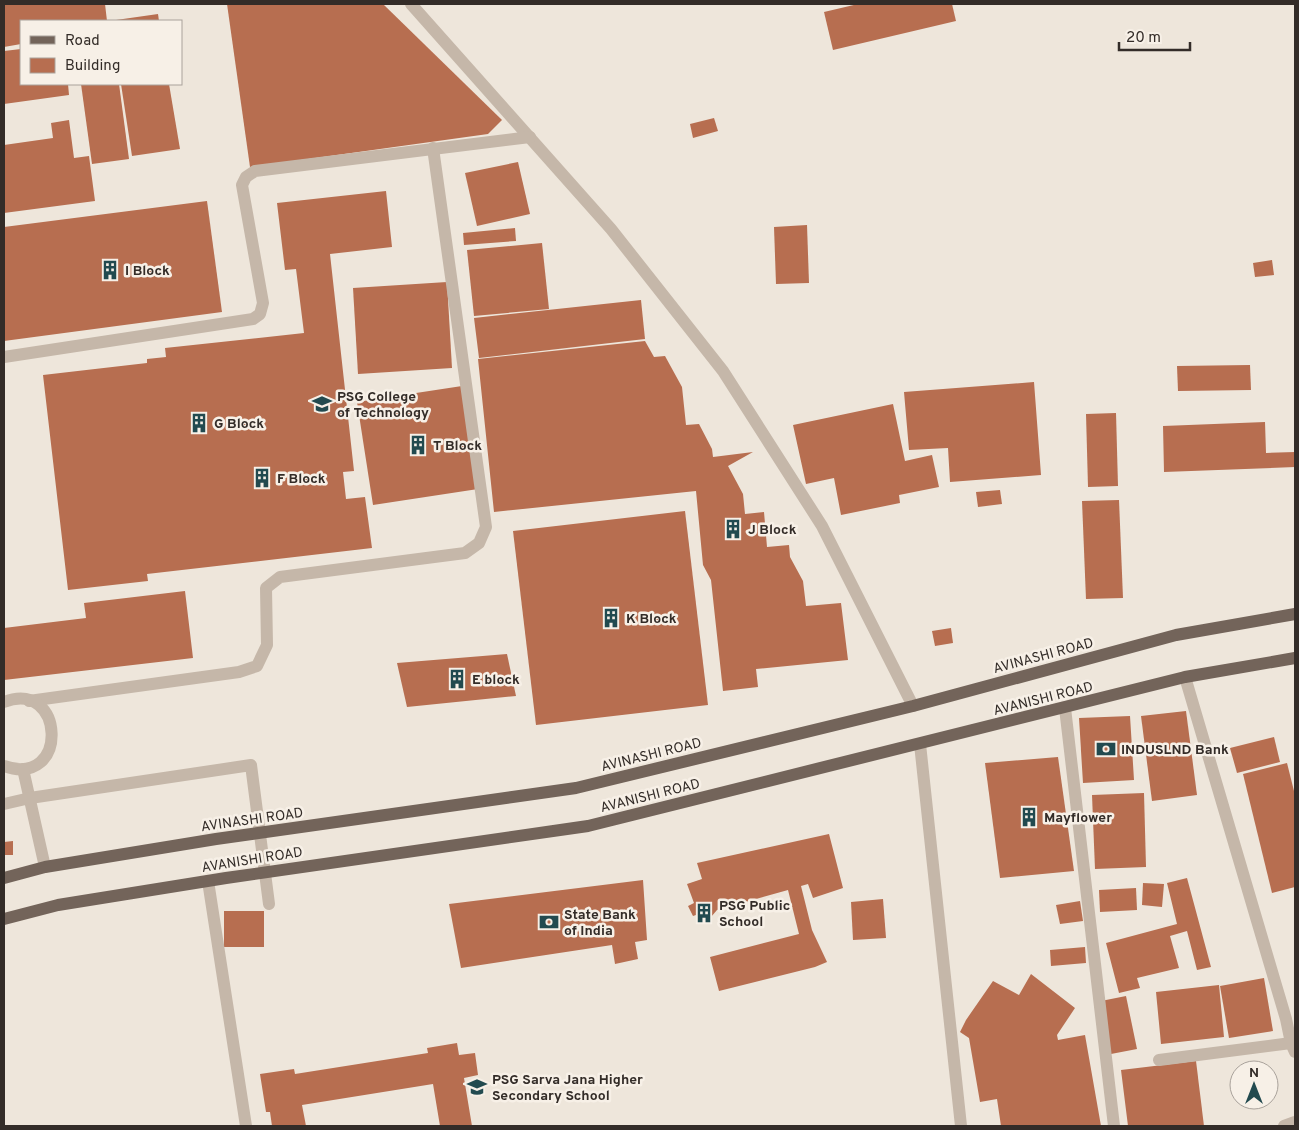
<svg xmlns="http://www.w3.org/2000/svg" width="1299" height="1130" font-family="Overpass,sans-serif">
<rect width="100%" height="100%" fill="#eee6db"/>
<g fill="#b76e50">
<polygon points="4,4 105,4 107,21 21,21 21,44 4,47"/>
<polygon points="227,4 383,4 502,120 488,134 250,167"/>
<polygon points="858,4 952,4 956,21 833,50 824,12"/>
<polygon points="158,14 159,21 116,21 116,20"/>
<polygon points="21,49 21,84 68,84 69,95 4,104 4,51"/>
<polygon points="81,84 119,84 129,159 92,164"/>
<polygon points="121,84 169,84 180,149 132,156"/>
<polygon points="714,118 718,131 693,138 690,124"/>
<polygon points="69,120 74,158 89,156 95,201 4,213 4,145 53,138 51,123"/>
<polygon points="518,162 530,214 477,226 465,173"/>
<polygon points="386,191 392,247 330,254 354,471 343,472 346,499 365,497 372,548 147,574 148,581 68,590 43,375 147,363 147,359 166,357 165,348 304,333 296,269 285,270 277,203"/>
<polygon points="207,201 222,312 4,341 4,227"/>
<polygon points="807,225 809,283 776,284 774,227"/>
<polygon points="515,228 516,241 464,245 463,233"/>
<polygon points="542,243 549,309 474,316 467,250"/>
<polygon points="1272,260 1274,275 1255,277 1253,263"/>
<polygon points="447,282 452,368 358,374 353,288"/>
<polygon points="641,300 645,339 479,358 474,318"/>
<polygon points="645,341 654,357 665,356 682,387 686,425 699,424 712,449 713,457 753,452 728,466 743,494 745,514 764,512 767,547 789,545 790,557 803,581 806,606 841,603 848,660 756,669 758,687 723,691 711,580 703,565 696,491 494,512 478,359"/>
<polygon points="1250,365 1251,390 1178,391 1177,366"/>
<polygon points="1034,382 1041,475 950,482 948,448 909,450 904,392"/>
<polygon points="462,386 478,489 373,505 357,402"/>
<polygon points="893,404 905,461 932,455 939,487 899,495 900,503 841,515 834,478 806,484 793,425"/>
<polygon points="1116,413 1118,486 1088,487 1086,414"/>
<polygon points="1265,422 1266,453 1295,452 1295,467 1164,472 1163,426"/>
<polygon points="1000,490 1002,504 978,507 976,492"/>
<polygon points="1119,500 1123,598 1086,599 1082,501"/>
<polygon points="685,511 708,705 536,725 513,531"/>
<polygon points="185,591 193,658 4,680 4,628 86,618 84,603"/>
<polygon points="951,628 953,643 935,646 932,631"/>
<polygon points="507,654 516,696 407,707 397,663"/>
<polygon points="1186,711 1197,795 1152,801 1141,716"/>
<polygon points="1130,716 1134,780 1083,783 1079,718"/>
<polygon points="1274,737 1280,762 1237,773 1230,748"/>
<polygon points="1058,757 1074,871 1000,878 985,763"/>
<polygon points="1287,763 1295,795 1295,887 1272,893 1243,774"/>
<polygon points="1144,793 1146,867 1095,869 1092,795"/>
<polygon points="829,834 843,888 813,898 808,884 801,886 812,930 827,962 815,967 719,991 710,957 799,934 788,890 717,910 705,924 696,915 693,916 688,906 694,903 687,884 702,879 697,863"/>
<polygon points="13,841 13,855 4,855 4,842"/>
<polygon points="1187,878 1211,967 1197,970 1187,931 1170,936 1179,968 1137,978 1140,988 1119,993 1106,943 1177,924 1167,883"/>
<polygon points="643,880 647,940 635,942 638,959 615,964 612,945 461,968 449,904"/>
<polygon points="1143,883 1164,884 1162,907 1142,905"/>
<polygon points="1136,888 1137,910 1100,912 1099,890"/>
<polygon points="883,899 886,938 853,940 851,902"/>
<polygon points="1080,901 1083,921 1060,924 1056,905"/>
<rect x="224" y="911" width="40" height="36"/>
<polygon points="1085,947 1086,963 1051,966 1050,950"/>
<polygon points="1031,974 1075,1008 1057,1035 1058,1040 1085,1035 1101,1126 1001,1126 997,1099 980,1102 969,1038 960,1032 966,1020 993,981 1019,995"/>
<polygon points="1264,978 1273,1031 1229,1038 1220,986"/>
<polygon points="1219,985 1224,1037 1161,1044 1156,992"/>
<polygon points="1126,996 1137,1049 1111,1054 1101,1001"/>
<polygon points="457,1043 459,1055 475,1053 478,1075 464,1078 472,1126 440,1126 433,1084 302,1105 306,1126 272,1126 270,1112 266,1112 260,1074 294,1069 295,1074 428,1053 427,1048"/>
<polygon points="1196,1061 1204,1126 1128,1126 1121,1070"/>
</g>
<g fill="none" stroke-linecap="round" stroke-linejoin="round">
<g stroke="#c5b7a9" stroke-width="12">
<polyline points="411,4 611,229 723,371 822,526 913,706"/>
<polyline points="4,357 253,319 260,314 263,303 242,185 246,177 255,171 530,137"/>
<polyline points="1185,677 1286,1019 1291,1043 1295,1052"/>
<polyline points="29,701 239,672 257,666 267,645 266,588 280,577 465,553 479,543 486,527 433,148"/>
<path d="M4,702C65,678 70,789 4,766"/>
<polyline points="1065,708 1114,1126"/>
<polyline points="920,744 961,1126"/>
<polyline points="23,769 45,867"/>
<polyline points="4,804 30,798 251,765 269,904"/>
<polyline points="208,881 246,1126"/>
<polyline points="1159,1060 1291,1043"/>
<polyline points="1284,1126 1295,1122"/>
</g>
<g stroke="#73645a" stroke-width="12">
<polyline points="4,878 45,867 216,839 576,788 913,706 1176,635 1295,614"/>
<polyline points="4,919 58,905 226,878 588,826 1185,677 1295,658"/>
</g>
</g>
<defs>
<symbol id="building-bare" viewBox="-9 -9 18 18"><path d="M-4-6H4V6H1V3H-1V6H-4ZM-2.5-4.3h1.7v1.8h-1.7ZM.8-4.3h1.7v1.8H.8ZM-2.5-1h1.7V.8h-1.7ZM.8-1h1.7V.8H.8Z" fill="#224a4f" stroke="#f7f0e7" stroke-width="2.5" paint-order="stroke"/></symbol>
<symbol id="university-bare" viewBox="-9 -9 18 18"><path d="M0-5L7-2L0 1L-7-2ZM-4 1L0 2.5L4 1V4Q0 6-4 4Z" fill="#224a4f" stroke="#f7f0e7" stroke-width="2.5" paint-order="stroke"/></symbol>
<symbol id="bank-bare" viewBox="-9 -9 18 18"><path d="M-6-4H6V4H-6ZM0-2.3a2.3 2.3 0 1 0 0 4.6a2.3 2.3 0 1 0 0-4.6Z" fill="#224a4f" stroke="#f7f0e7" stroke-width="2.5" paint-order="stroke"/></symbol>
<symbol id="school-bare" viewBox="-9 -9 18 18"><path d="M0-5L7-2L0 1L-7-2ZM-4 1L0 2.5L4 1V4Q0 6-4 4Z" fill="#224a4f" stroke="#f7f0e7" stroke-width="2.5" paint-order="stroke"/></symbol>
</defs>
<g fill-rule="evenodd">
<use href="#building-bare" x="96" y="256" width="28" height="28"/>
<use href="#university-bare" x="308" y="390" width="28" height="28"/>
<use href="#building-bare" x="185" y="409" width="28" height="28"/>
<use href="#building-bare" x="404" y="431" width="28" height="28"/>
<use href="#building-bare" x="248" y="464" width="28" height="28"/>
<use href="#building-bare" x="719" y="515" width="28" height="28"/>
<use href="#building-bare" x="597" y="604" width="28" height="28"/>
<use href="#building-bare" x="443" y="665" width="28" height="28"/>
<use href="#bank-bare" x="1092" y="735" width="28" height="28"/>
<use href="#building-bare" x="1015" y="803" width="28" height="28"/>
<use href="#building-bare" x="690" y="899" width="28" height="28"/>
<use href="#bank-bare" x="535" y="908" width="28" height="28"/>
<use href="#school-bare" x="463" y="1073" width="28" height="28"/>
</g>
<g text-anchor="middle" stroke-width="5" stroke-linejoin="round" paint-order="stroke">
<g font-size="14" font-weight="bold" fill="#332c28" stroke="#f7f0e7" text-anchor="start">
<text x="125" y="275">I Block</text>
<text x="337" y="401">PSG College<tspan x="337" dy="16">of Technology</tspan></text>
<text x="214" y="428">G Block</text>
<text x="433" y="450">T Block</text>
<text x="277" y="483">F Block</text>
<text x="748" y="534">J Block</text>
<text x="626" y="623">K Block</text>
<text x="472" y="684">E block</text>
<text x="1121" y="754">INDUSLND Bank</text>
<text x="1044" y="822">Mayflower</text>
<text x="719" y="910">PSG Public<tspan x="719" dy="16">School</tspan></text>
<text x="564" y="919">State Bank<tspan x="564" dy="16">of India</tspan></text>
<text x="492" y="1084">PSG Sarva Jana Higher<tspan x="492" dy="16">Secondary School</tspan></text>
</g>
<g font-size="14" fill="#332c28" stroke="#f7f0e7">
<text transform="translate(1043 655) rotate(-15)" y="5">AVINASHI ROAD</text>
<text transform="translate(1043 698) rotate(-14)" y="5">AVANISHI ROAD</text>
<text transform="translate(651 754) rotate(-14)" y="5">AVINASHI ROAD</text>
<text transform="translate(650 795) rotate(-14)" y="5">AVANISHI ROAD</text>
<text transform="translate(252 819) rotate(-8)" y="5">AVINASHI ROAD</text>
<text transform="translate(252 859) rotate(-9)" y="5">AVANISHI ROAD</text>
</g>
</g>
<rect width="1299" height="1130" fill="none" stroke="#332c28" stroke-width="10"/>
<rect x="20" y="20" width="162" height="65" fill="#f7f0e7" stroke="#a9a29b"/>
<rect x="30" y="36" width="25" height="8" fill="#73645a" stroke="#a9a29b"/>
<text x="65" y="45" font-size="15" fill="#332c28">Road</text>
<rect x="30" y="58" width="25" height="15" fill="#b76e50" stroke="#a9a29b"/>
<text x="65" y="70" font-size="15" fill="#332c28">Building</text>
<g transform="translate(1254 1085)"><circle r="24" fill="#f7f0e7" stroke="#a9a29b"/>
<path d="M0-4L9 19L0 12L-9 19Z" fill="#224a4f"/>
<text y="-8" font-size="14" font-weight="bold" text-anchor="middle" fill="#332c28">N</text>
</g>
<path d="M1119 42v8h71v-8" fill="none" stroke="#332c28" stroke-width="2.5"/>
<text x="1126" y="42" font-size="15" fill="#332c28" stroke="#f7f0e7" stroke-width="4" paint-order="stroke">20 m</text>
</svg>
